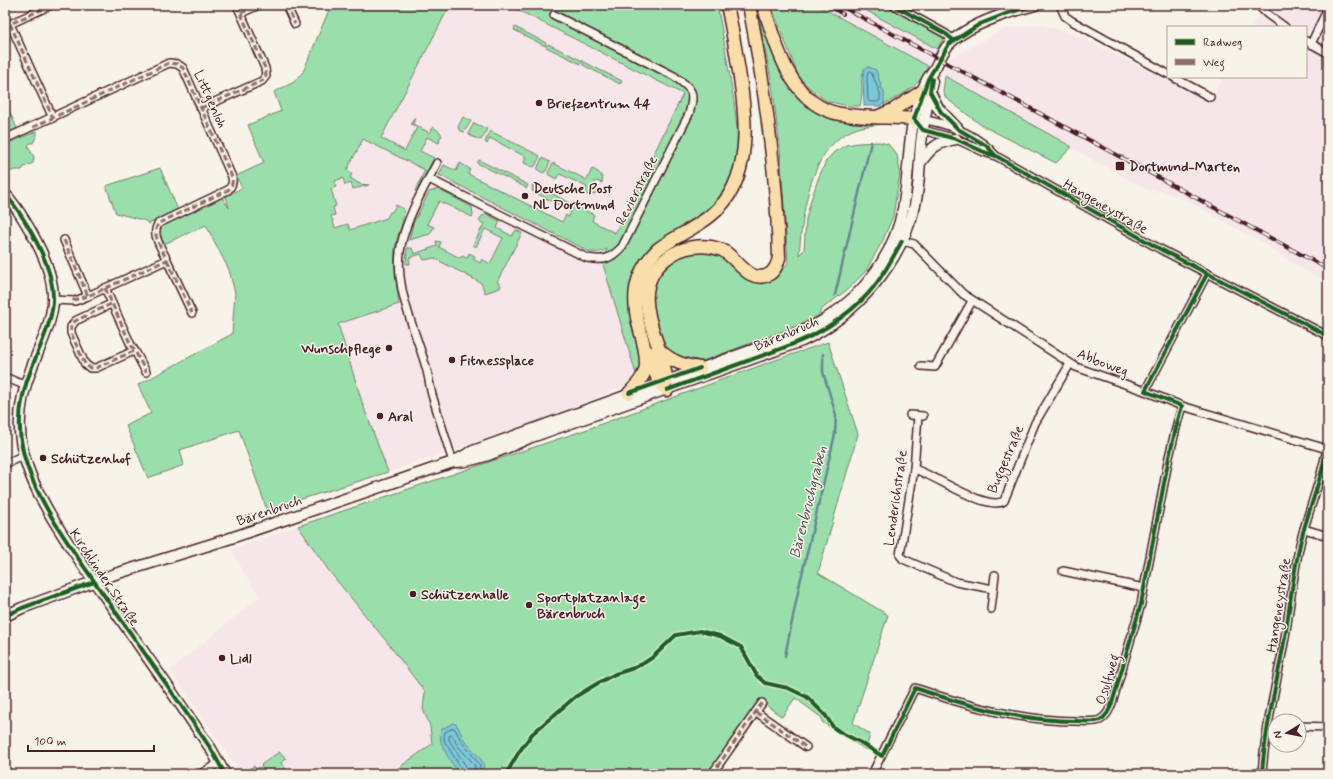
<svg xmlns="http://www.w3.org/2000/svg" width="1333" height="779" font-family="Mynerve,sans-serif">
<rect width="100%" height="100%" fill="#f7f3e8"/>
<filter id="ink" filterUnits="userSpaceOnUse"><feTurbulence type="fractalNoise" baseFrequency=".025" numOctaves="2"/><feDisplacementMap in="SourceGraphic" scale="8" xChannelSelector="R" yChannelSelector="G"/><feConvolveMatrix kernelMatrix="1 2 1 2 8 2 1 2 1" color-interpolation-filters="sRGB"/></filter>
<g filter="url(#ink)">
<g fill="#f6e6e9">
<polygon points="450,5 508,5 683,94 602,261 636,374 624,386 542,421 388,472 362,402 338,324 399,304 395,275 395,248 404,217 337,236 329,209 331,180 363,137"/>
<polygon points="817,5 856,5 937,49 928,66"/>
<polygon points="1263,5 1328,5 1328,283 1297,266 1261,242 1180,197 1167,193 1148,190 1086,156 945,76 942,73 951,56 954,56 1004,29 1041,25 1067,31 1211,101 1223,77 1306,77 1306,27 1251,27"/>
<polygon points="298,526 329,571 387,642 425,692 423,709 430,726 432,744 390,774 242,774 170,670 260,596 241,569 232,549"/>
</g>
<g fill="#9adfab" stroke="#727f6b">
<path d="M331,5H450L381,138L405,151L417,127L411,124L414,118H415L413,124L430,133L433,127L440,132L442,136L440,137L439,143L427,137L420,151L434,158L416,192L415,191L425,170L363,139L347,170L352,173L350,178L360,184L369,185L353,189L351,183L345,185L343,178L335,181L336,187L331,189L336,206L333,207L335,215L331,216L335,228L348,224L350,230L387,218L390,212H392L396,205L404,209C404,223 397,235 395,249C393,267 397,286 399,304L338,324L362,402L388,472L267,510L239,430L180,450L184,465L148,478L126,426L151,413L138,385L232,334L235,293L229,270L206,225L164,244C160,235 157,229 166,223L222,197L229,208L226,196L242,188L236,176L264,163L248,125L281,111L274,92L294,82L303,72Z"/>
<path d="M508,5H717C722,29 726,53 730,77C736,118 749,171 714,204C700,217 683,227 668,238C662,241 655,245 650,250C645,255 641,261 637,267L642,360L641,370H638L636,374L602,261L607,249C600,253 595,253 588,251L439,175L444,165L456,171L460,163L470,169L468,174L562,222L566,215L569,217L571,211L532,191L533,188L532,187L533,184L594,215L592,221L615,233L683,94Z"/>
<path d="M759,5L808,103L901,124C890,124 878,124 867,126C810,135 803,210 799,255L804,250L806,219L811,200L818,179L826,161L834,152L846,145L858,143L879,142L888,144L897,155L900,172L893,216L883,240L865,272L848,289L822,309L818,316L799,325L703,361L690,362L681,361L665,347L658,333L651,293L655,280L668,262L687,253L706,252L718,255L729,261L755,282L762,283L769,282L776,278L788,263L780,148L772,85L757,6Z"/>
<path d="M771,5H817L928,66C922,85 900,96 883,105L884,103L882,89L876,71L868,67C860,72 862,81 862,90C862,96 861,101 860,106H848L826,101L800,80Z"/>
<polygon points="856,5 893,5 946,34 937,49"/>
<polygon points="515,27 546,43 545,46 514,30"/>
<polygon points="548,44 583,61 581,64 546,47"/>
<polygon points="584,62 622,81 620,84 583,65"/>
<polygon points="945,76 1072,147 1056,163 981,125 946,98 943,91"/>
<polygon points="5,101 19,133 5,139"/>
<polygon points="463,117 471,121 464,132 459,130 458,127"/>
<polygon points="474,123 487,129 482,139 480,140 469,135 469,132"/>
<polygon points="37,131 37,135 33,143 30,143 28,146 34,157 33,163 24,167 22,170 14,170 10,172 8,178 5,178 5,145"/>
<polygon points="490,131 540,156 535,166 533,167 524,163 526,157 490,138 487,144 485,142"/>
<polygon points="542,158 550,162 546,171 543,173 538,170 538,167"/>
<polygon points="479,160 528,185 526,189 525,187 477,163"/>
<path d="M553,163L587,180L592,169C599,172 604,175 602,183L596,181L592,188L598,191C593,196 590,196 584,193L587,187L560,174L556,179L549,175L548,173Z"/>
<polygon points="160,168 178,210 148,224 146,221 116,213 106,186"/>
<polygon points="438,189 472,207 473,215 472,217 439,201 427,224 434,227 430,234 409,240 413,224 429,192"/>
<polygon points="486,214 500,221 497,228 512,236 516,230 522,233 497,282 501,285 500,288 485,293 481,283 434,258 424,260 421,254 409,258 410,264 406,264 407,248 412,248 414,254 437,246 436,241 441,242 439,247 460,258 462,256 467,258 469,253 475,256 473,259 480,263 482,259 490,264 503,238 485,229 476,247 473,245 484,224 479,221 481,217"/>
<polygon points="828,342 858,434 818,573 888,615 853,723 870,734 866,750 822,722 822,718 795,698 782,717 763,703 712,774 390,774 432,744 430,726 423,709 425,692 387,642 329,571 298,526 585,430 770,362"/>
<polygon points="279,752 286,758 281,763 290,774 246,774 247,770 254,766 256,769 259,767 260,768 262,766 261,765"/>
</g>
<g fill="#7ac9d7" stroke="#678592">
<polygon points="868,67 876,70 882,89 884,91 884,103 881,106 864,106 863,76 864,69"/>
<path d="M453,723L456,724C460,729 461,735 465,741C471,749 479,755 484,764L482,774H459C452,762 435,742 442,729Z"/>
</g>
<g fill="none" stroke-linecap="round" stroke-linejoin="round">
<g stroke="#5d6370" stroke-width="1">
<polygon points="870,72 872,74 880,93 880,100 878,102 870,102 868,100 867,77 868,73"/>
<polyline points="463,774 462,770 445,742 444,737 445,732 453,728 455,729 462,742 480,765 479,774"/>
<polyline points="468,774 467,768 449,740 449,737 450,735 452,735 457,745 474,764 475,767 474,774"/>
</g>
<g stroke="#678592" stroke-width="2.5">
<polyline points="835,295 871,142"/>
<polyline points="785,656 799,587 835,434 836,415 823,372 823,354"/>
</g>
<defs>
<g id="minor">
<polyline points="51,5 10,24 53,118"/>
<polyline points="286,5 295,24"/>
<polyline points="893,5 946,34 953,40"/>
<polyline points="1060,5 1065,16 1072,21 1168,74"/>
<polyline points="1258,5 1267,14 1285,27"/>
<polyline points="241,13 259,5"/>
<polyline points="1306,41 1328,53"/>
<polyline points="1311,44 1328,8"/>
<polyline points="1173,77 1210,97"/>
<polyline points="201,108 262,81 266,76 265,68 237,5"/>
<path d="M926,120C952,125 978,135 996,156"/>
<polyline points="923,130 956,139 984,152 996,156 1160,249 1328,336"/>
<path d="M5,139L169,63L177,64L183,68L232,177C233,183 232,186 228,190L159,223C150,233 162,249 167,260L88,296L75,301L53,300"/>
<path d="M437,163C424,188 409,213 402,241C391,285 416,329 427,371C429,379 430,387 432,395C439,417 446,439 453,462"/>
<path d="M429,179L587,258C605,261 610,259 622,247L689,114C695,91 693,90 674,76L554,15"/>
<polyline points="64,240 88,296"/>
<polyline points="902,241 914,244 919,249 963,294 1076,367 1145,391 1182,406 1327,449"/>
<polyline points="167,260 192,313"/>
<polyline points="105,288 131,345 136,353 146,372"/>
<polyline points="111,304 75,321 71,327 71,333 85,364 90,368 96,368 134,351"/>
<polyline points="921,366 935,367 972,301"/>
<polyline points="5,377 26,386"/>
<polyline points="1145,391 1207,274"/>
<polyline points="910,415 923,416"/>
<polyline points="918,416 914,469 900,555 903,559 956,582 993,589"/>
<polyline points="5,464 24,455"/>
<path d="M914,469C933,474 987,512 1004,501L1035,423L1070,364"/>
<polyline points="1304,529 1328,536"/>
<polyline points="1063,571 1144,588"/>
<polyline points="991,609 995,575"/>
<polyline points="756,712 806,747"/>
<polyline points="1299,726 1328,727"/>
<polyline points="200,774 219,763"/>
<polyline points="712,774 762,703"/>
<path d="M872,774L915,688C967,706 1021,721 1076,721C1083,721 1093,723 1100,720C1108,716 1111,707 1113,700L1141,604L1169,457L1178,420L1182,406"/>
<path d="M1262,774C1265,728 1277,682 1285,637C1290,606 1293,575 1300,544C1308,510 1323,477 1328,442"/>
</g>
<g id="secondary">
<polyline points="930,92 938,108 958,129"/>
<path d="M920,163C931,148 937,142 956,139"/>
<path d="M5,194C18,208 27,224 36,241C46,260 54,280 53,302C51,325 40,346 32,367C21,394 16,423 23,451C33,497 74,552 101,591C138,644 175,696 211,749L225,774"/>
<path d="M457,462C482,460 506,448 529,438L802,341C857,315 900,264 915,205C920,185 919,164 921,144C923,124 928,101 932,81"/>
<path d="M5,616L22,608L112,575L225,540L453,462L473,451L794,335C805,330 817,325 827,318C865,294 894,254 903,209C908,182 908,155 912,128C916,111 920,93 928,78C930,75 933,71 935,68C939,60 943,51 949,44C968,24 1009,12 1035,5"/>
</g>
<g id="trunk">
<path d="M763,5C777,46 790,105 840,114C864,118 890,117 914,119"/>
<polyline points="879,116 893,110 924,90"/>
<path d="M658,349C672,362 682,365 700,368"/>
<polyline points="648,352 659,383 667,390"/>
<path d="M667,390C668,346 621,293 667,258C682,246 704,243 722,250C737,257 748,284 768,275C775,271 777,265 779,258C777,173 765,88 749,5"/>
<path d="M629,393C635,387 642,380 645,371C648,360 644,345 641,334C631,301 632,274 658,249C677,235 703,225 719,208C755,170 745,106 737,59C734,41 731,23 727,5"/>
</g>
</defs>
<use href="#minor" stroke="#4a1f2b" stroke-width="10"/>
<use href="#secondary" stroke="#4a1f2b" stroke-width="13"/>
<use href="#trunk" stroke="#4a1f2b" stroke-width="15"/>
<use href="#minor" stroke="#f7f3e8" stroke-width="7"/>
<use href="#secondary" stroke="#f7f3e8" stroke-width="10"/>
<use href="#trunk" stroke="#f9deab" stroke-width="12"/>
<defs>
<g id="rail">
<polyline points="827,5 843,14"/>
<polyline points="839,5 1328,269"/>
</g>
</defs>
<use href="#rail" stroke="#4a1f2b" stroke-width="4"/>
<use href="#rail" stroke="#f7f3e8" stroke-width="2.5" stroke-dasharray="8" stroke-linecap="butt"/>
<g stroke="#8d6e63" stroke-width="3" stroke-dasharray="6 3" stroke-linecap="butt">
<polyline points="51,5 10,24 53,118"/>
<polyline points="286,5 295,24"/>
<polyline points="241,13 259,5"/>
<polyline points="201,108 262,81 266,76 265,68 237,5"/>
<path d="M33,127L169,63L177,64L183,68L232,177C233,183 232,186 228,190L159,223C150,233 162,249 167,260L88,296L70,301"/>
<polyline points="64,240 88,296"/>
<polyline points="167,260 192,313"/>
<polyline points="105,288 131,345 136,353 146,372"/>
<polyline points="111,304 75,321 71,327 71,333 85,364 90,368 96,368 134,351"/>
<polyline points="756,712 806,747"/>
<polyline points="712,774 762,703"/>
</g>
<defs>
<g id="cycleway">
<polyline points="893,5 946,34 953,40"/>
<polyline points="1035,5 1008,13 980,24 949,44 928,79 914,119 923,130 956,139 984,152 996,156 1160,249 1328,336"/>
<polyline points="932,79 930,92 941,112 958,129 987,146 996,156"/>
<path d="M5,194C18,208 27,224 36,241C46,260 54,280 53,302C51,325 40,346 32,367C21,394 16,423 23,451C33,497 74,552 101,591C138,644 175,696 211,749L225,774"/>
<path d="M667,390C694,380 722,370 750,360C795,344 827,334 863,299C880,282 891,261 902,241"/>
<polyline points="629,393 700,368"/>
<polyline points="5,616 22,608 94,582"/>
<path d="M506,774L519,752L532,734L575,697L598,683L615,674L634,668L644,663L653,657L676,635L700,631L720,636L741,647L757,676L765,683L788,688L807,697L826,716L833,727L840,732L860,742L882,756L915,688C967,706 1021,721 1076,721C1083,721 1093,723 1100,720C1108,716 1111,707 1113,700L1141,604L1169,457L1178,420L1182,406L1145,391L1207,274"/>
<path d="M1262,774C1265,728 1277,682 1285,637C1290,606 1293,575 1300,544C1308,510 1323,477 1328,442"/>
</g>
</defs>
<use href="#cycleway" stroke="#f7f3e8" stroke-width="6"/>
<use href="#cycleway" stroke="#1b5e20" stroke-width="4"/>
</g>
</g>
<g fill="#4a1f2b" stroke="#f7f3e8" stroke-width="1.5">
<circle cx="539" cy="103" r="4"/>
<rect x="1115" y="161" width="10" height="10" rx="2"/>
<circle cx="525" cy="196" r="4"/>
<circle cx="389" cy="348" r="4"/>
<circle cx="452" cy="360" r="4"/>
<circle cx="380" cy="416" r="4"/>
<circle cx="43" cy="458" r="4"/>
<circle cx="413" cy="594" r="4"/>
<circle cx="529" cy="605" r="4"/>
<circle cx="222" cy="658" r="4"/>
</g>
<g text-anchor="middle" stroke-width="3" stroke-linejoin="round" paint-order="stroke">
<g font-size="14" fill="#4a1f2b" stroke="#f7f3e8">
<text transform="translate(211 99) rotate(66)" y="5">Littgenloh</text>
<text transform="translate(636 190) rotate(-63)" y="5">Revierstraße</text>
<text transform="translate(1106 206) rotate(30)" y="5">Hangeneystraße</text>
<text transform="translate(786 333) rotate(-23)" y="5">Bärenbruch</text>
<text transform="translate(1103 362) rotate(21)" y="5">Abboweg</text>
<text transform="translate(1005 459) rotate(-67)" y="5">Buggestraße</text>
<text transform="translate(895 498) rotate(-82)" y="5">Lenderichstraße</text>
<text transform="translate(269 510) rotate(-19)" y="5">Bärenbruch</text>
<text transform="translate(105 577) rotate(56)" y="5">Kirchlinder Straße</text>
<text transform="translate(1278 605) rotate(-81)" y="5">Hangeneystraße</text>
<text transform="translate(1107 679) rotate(-73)" y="5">Osulfweg</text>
</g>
<g font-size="14" font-weight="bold" fill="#4a1f2b" stroke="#f7f3e8" text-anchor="start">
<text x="547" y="108">Briefzentrum 44</text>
<text x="1129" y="171">Dortmund-Marten</text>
<text x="533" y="193">Deutsche Post<tspan x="533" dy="16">NL Dortmund</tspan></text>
<text x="381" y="353" text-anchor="end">Wunschpflege</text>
<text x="460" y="365">Fitnessplace</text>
<text x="388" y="421">Aral</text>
<text x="51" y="463">Schützenhof</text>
<text x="421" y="599">Schützenhalle</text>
<text x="537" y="602">Sportplatzanlage<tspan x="537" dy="16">Bärenbruch</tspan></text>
<text x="230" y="663">Lidl</text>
</g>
<g font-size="15" font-style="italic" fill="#58525f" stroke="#f7f3e8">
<text transform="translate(808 502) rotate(-76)" y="5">Bärenbruchgraben</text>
</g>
</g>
<rect width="1333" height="779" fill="none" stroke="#f7f3e8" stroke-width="20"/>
<rect x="10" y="10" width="1313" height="759" fill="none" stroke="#4a1f2b" stroke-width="1.5" filter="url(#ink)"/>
<rect x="1167" y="26" width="140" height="52" fill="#f7f3e8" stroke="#b29e9c"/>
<rect x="1175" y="39" width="20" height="6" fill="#1b5e20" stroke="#b29e9c"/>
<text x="1203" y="46" font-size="12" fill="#4a1f2b">Radweg</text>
<rect x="1175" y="59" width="20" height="6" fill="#8d6e63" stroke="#b29e9c"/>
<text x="1203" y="66" font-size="12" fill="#4a1f2b">Weg</text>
<g transform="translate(1287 733) rotate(260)"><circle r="19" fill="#f7f3e8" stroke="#b29e9c"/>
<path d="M0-3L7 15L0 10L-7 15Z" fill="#4a1f2b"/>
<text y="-6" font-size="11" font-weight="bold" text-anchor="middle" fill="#4a1f2b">N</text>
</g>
<path d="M28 745v6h126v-6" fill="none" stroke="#4a1f2b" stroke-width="2"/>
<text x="34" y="745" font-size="12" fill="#4a1f2b" stroke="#f7f3e8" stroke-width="3" paint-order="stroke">100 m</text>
</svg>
